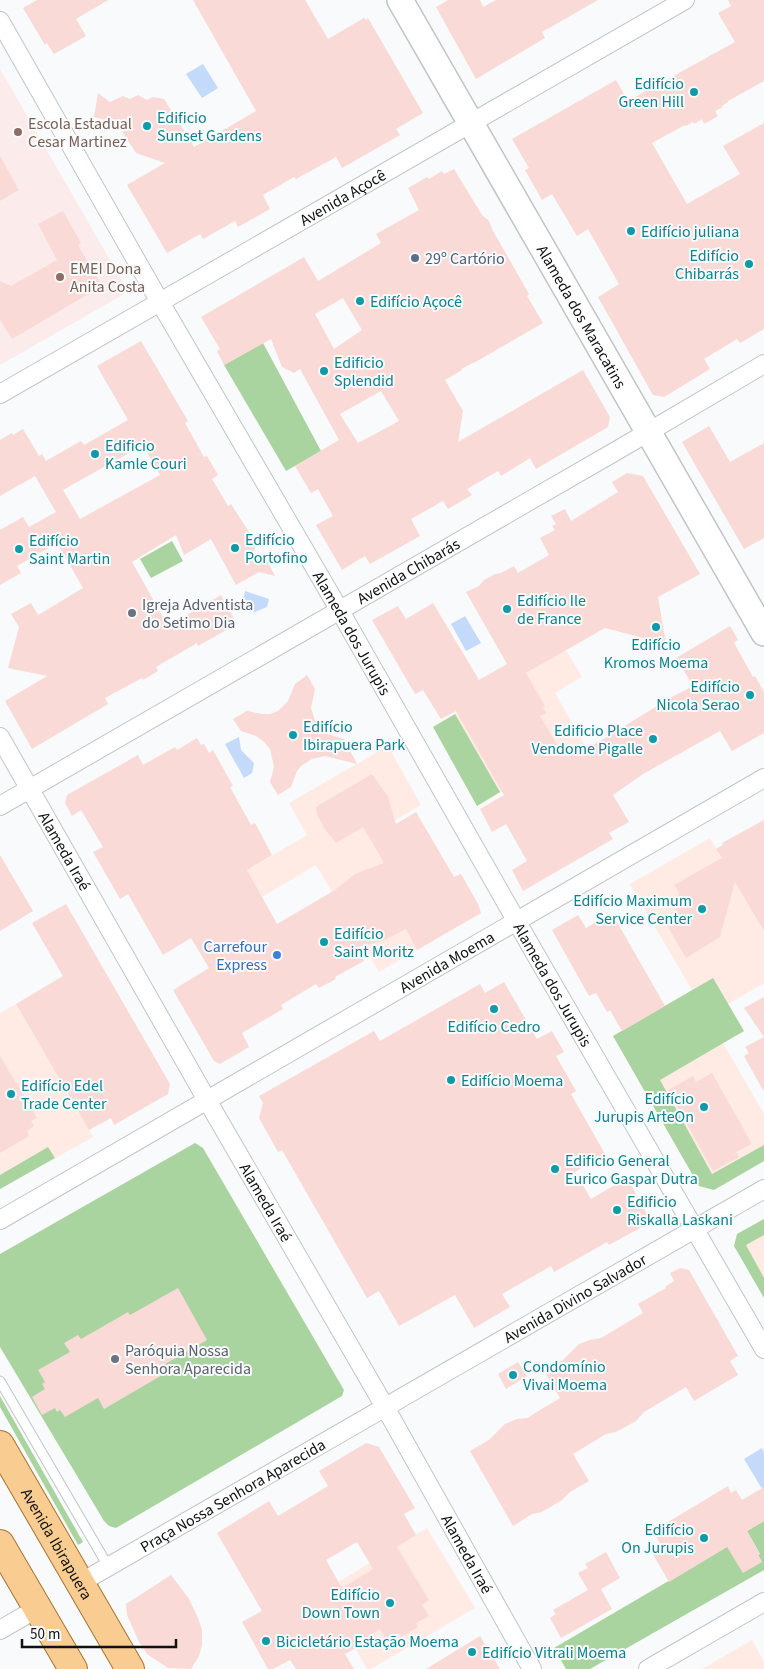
<svg xmlns="http://www.w3.org/2000/svg" width="764" height="1669" font-family="'Source Sans 3',sans-serif">
<rect width="100%" height="100%" fill="#f8fafb"/>
<g fill="#ffebe3">
<polygon points="566,650 582,677 555,693 584,744 477,806 433,727"/>
<polygon points="388,746 421,805 368,836 431,942 379,972 316,865 262,897 247,870 307,835 289,803"/>
<polygon points="710,838 764,931 764,983 728,1004 744,1031 723,1043 764,1114 764,1161 714,1190 699,1186 613,1036 692,990 630,884"/>
<polygon points="16,1004 93,1137 0,1189 0,1013"/>
<polygon points="764,1219 764,1298 737,1234"/>
<polygon points="427,1528 475,1608 371,1669 367,1669 322,1592"/>
<polygon points="752,1640 764,1662 764,1669 702,1669"/>
</g>
<polygon fill="#fcebeb" points="0,69 126,288 124,294 0,365"/>
<g fill="#aad49f">
<polygon points="263,343 321,451 286,471 224,365"/>
<polygon points="172,541 183,561 151,578 140,559"/>
<polygon points="455,714 500,792 477,806 433,727"/>
<polygon points="713,978 744,1031 660,1080 712,1174 764,1145 764,1161 714,1190 699,1186 613,1036"/>
<polygon points="195,1143 203,1148 344,1390 342,1396 116,1528 109,1526 104,1521 0,1347 0,1254"/>
<polygon points="48,1147 55,1158 0,1189 0,1175"/>
<polygon points="764,1219 764,1235 746,1245 764,1278 764,1298 734,1246 737,1234"/>
<polygon points="0,1396 83,1542 78,1545 0,1407"/>
<polygon points="764,1521 764,1570 590,1669 566,1669 554,1648 730,1545 762,1562 758,1555 760,1554 747,1531"/>
</g>
<g fill="#c4dafb">
<polygon points="203,64 218,88 202,98 186,74"/>
<polygon points="245,591 269,599 267,607 255,612 243,611 241,608"/>
<polygon points="465,616 481,643 466,651 451,624"/>
<polygon points="239,737 241,750 254,763 252,773 244,778 225,744"/>
<polygon points="762,1448 764,1452 764,1492 744,1459"/>
</g>
<g fill="#f9dad6" fill-rule="evenodd">
<polygon points="37,0 108,0 76,19 86,36 54,54 47,43 45,45 23,8"/>
<polygon points="193,0 305,0 328,39 364,18 366,20 368,18 423,113 396,129 400,135 342,168 336,157 296,179 294,177 263,195 270,209 238,227 235,221 203,239 200,234 167,253 127,185 165,163 136,153 123,133 124,125 94,117 98,93 110,102 123,96 130,99 138,95 147,100 153,97 164,99 194,147 256,111"/>
<polygon points="448,0 480,0 483,7 496,0 598,0 542,32 545,38 476,79 436,7"/>
<polygon points="728,0 764,0 764,81 728,101 728,102 722,106 723,107 715,111 718,116 704,124 702,119 694,124 693,122 686,126 685,125 652,143 687,204 740,174 723,146 764,123 764,329 740,343 737,339 704,359 710,369 664,397 653,395 598,297 619,284 588,229 577,236 552,194 542,200 525,170 529,168 512,139 616,80 628,101 735,42 718,13 731,6"/>
<polygon points="0,156 19,190 0,201"/>
<path d="M454,169L482,215L489,221L493,231L529,294L527,296L543,323L479,360L461,369L462,370L445,380L463,411L458,442L583,370L610,417L608,427L536,469L530,458L501,476L498,471L467,489L472,495L448,509L443,501L411,519L420,536L370,564L365,556L342,570L316,525L333,516L318,489L311,493L295,466L339,440L300,369L294,373L282,367L271,339L224,365L217,351L220,349L201,317L304,257L318,281L381,243L376,234L419,210L408,188L427,177L429,179L442,171L444,174ZM343,298L362,330L334,349L315,314ZM381,391L399,421L358,443L340,414Z"/>
<polygon points="63,211 81,243 78,245 102,286 12,339 0,320 0,281 11,286 57,260 38,224"/>
<path d="M141,341L188,421L185,423L204,457L207,456L218,475L212,479L228,506L231,504L256,543L254,553L264,555L275,576L259,572L236,585L211,539L184,555L176,535L132,562L168,626L221,595L237,624L198,646L197,643L156,667L158,671L143,680L142,678L105,698L108,704L32,749L5,701L47,676L8,668L19,627L11,614L31,603L38,615L83,588L57,543L17,566L21,573L0,585V530L23,517L29,527L56,512L35,476L0,496V440L12,433L13,435L23,429L39,456L42,454L46,461L81,441L84,445L128,420L97,366ZM143,445L160,475L80,519L63,490Z"/>
<polygon points="709,426 730,462 764,443 764,538 744,549 682,442"/>
<polygon points="627,473 643,476 700,574 658,597 666,644 605,628 526,673 545,706 543,707 546,713 540,716 564,756 584,744 587,749 670,698 693,686 676,658 730,626 738,640 734,643 753,677 755,676 764,692 764,733 732,751 720,731 643,774 613,795 629,822 609,833 613,839 523,891 512,870 527,861 506,824 492,832 480,809 504,795 456,711 441,719 423,690 415,694 372,620 398,606 406,619 433,603 479,680 507,664 466,592 479,586 484,580 495,574 501,573 514,566 518,573 549,555 540,538 555,530 552,526 556,524 551,516 565,509 571,521 618,492 612,482"/>
<polygon points="307,675 315,689 311,708 315,721 324,733 344,739 357,764 325,756 312,759 301,766 297,771 291,787 278,795 270,782 274,767 270,749 263,741 256,736 241,731 233,719 247,711 262,714 270,714 278,711 288,701 295,684"/>
<polygon points="197,738 201,745 204,744 209,753 213,750 233,786 230,787 251,825 255,823 272,855 247,870 277,924 335,890 355,874 384,863 363,827 336,843 324,828 317,814 316,807 372,774 388,797 396,824 416,812 454,877 461,874 478,904 481,913 417,950 406,929 383,941 357,947 364,961 335,977 336,979 319,988 316,984 281,1005 283,1009 242,1033 249,1047 220,1064 214,1061 173,990 209,968 191,938 163,955 128,894 120,899 93,852 103,847 81,810 72,816 65,803 67,795 138,755 143,765 175,747 177,750"/>
<polygon points="764,820 764,931 735,882 720,937 686,958 664,920 674,915 678,903 679,892 674,885 722,858 716,849 723,845 722,843"/>
<polygon points="0,855 33,911 0,931"/>
<polygon points="66,904 170,1084 168,1094 114,1125 111,1118 89,1130 16,1004 63,976 32,923"/>
<polygon points="609,914 610,917 613,915 665,1006 622,1031 610,1010 607,1012 596,993 589,996 552,930 578,915 586,928"/>
<polygon points="504,982 537,1039 552,1031 564,1052 556,1056 576,1091 571,1094 605,1154 575,1172 591,1199 625,1179 628,1185 630,1183 648,1216 646,1217 649,1223 609,1245 607,1242 554,1272 551,1266 502,1294 510,1307 474,1328 455,1295 399,1326 379,1291 367,1298 282,1150 278,1152 259,1118 263,1103 259,1096 374,1031 380,1041 480,984 485,993"/>
<polygon points="764,997 764,1037 744,1008"/>
<polygon points="764,1037 764,1092 744,1056 749,1053 745,1047"/>
<polygon points="0,1056 37,1118 31,1121 34,1126 27,1131 29,1136 0,1153"/>
<polygon points="712,1073 752,1144 736,1152 739,1157 713,1171 668,1090 693,1076 696,1082"/>
<polygon points="680,1268 689,1270 738,1356 730,1361 738,1375 694,1401 686,1387 644,1412 636,1421 616,1432 606,1434 573,1454 589,1481 570,1492 562,1500 542,1512 532,1514 513,1526 470,1451 489,1440 505,1424 517,1419 527,1418 560,1398 544,1371 563,1360 579,1344 590,1340 601,1338 643,1313 638,1304 666,1288 665,1287 674,1281 670,1273"/>
<polygon points="178,1288 207,1340 160,1367 164,1374 104,1409 98,1398 65,1417 60,1410 57,1412 55,1408 42,1415 32,1397 45,1389 42,1384 45,1382 38,1370 70,1352 64,1343 78,1335 81,1339 128,1312 130,1315"/>
<polygon points="518,1362 527,1376 506,1389 498,1374"/>
<path d="M366,1443L379,1447L415,1508L404,1514L416,1535L397,1547L429,1600L422,1605L429,1616L416,1623L418,1627L401,1637L399,1633L387,1641L380,1629L353,1646L354,1649L345,1654L354,1669H296L290,1660L273,1669H268L242,1622L262,1611L217,1533L269,1501L278,1516L328,1486L319,1471ZM357,1542L373,1569L342,1588L326,1560Z"/>
<polygon points="728,1486 731,1493 736,1490 742,1500 764,1487 764,1521 747,1531 760,1554 758,1555 762,1562 743,1573 727,1547 669,1582 651,1551 661,1545 653,1531"/>
<polygon points="606,1552 620,1578 601,1589 612,1609 561,1638 550,1618 556,1614 553,1610 588,1590 578,1573 588,1568 585,1564"/>
<polygon points="171,1575 189,1599 198,1618 202,1630 202,1645 199,1656 191,1669 168,1668 147,1654 139,1642 127,1615 126,1604"/>
<polygon points="480,1636 500,1669 426,1669"/>
</g>
<g fill="none" stroke-linecap="round" stroke-linejoin="round">
<defs>
<polyline id="service" points="0,1381 108,1566"/>
<g id="minor">
<path id="s1" d="M0,21L160,302L340,611L533,950L764,1349"/>
<path id="s2" d="M0,394L685,0"/>
<path id="s3" d="M0,737L207,1100L385,1407L532,1669"/>
<path id="s4" d="M0,806L616,451L764,364"/>
<path id="s5" d="M0,1220L764,778"/>
<path id="s6" d="M80,1583L764,1189"/>
<polyline points="0,1630 38,1608"/>
<polyline points="648,1669 764,1602"/>
</g>
<g id="secondary">
<path id="s7" d="M400,0L764,633"/>
</g>
<g id="primary">
<path id="s8" d="M0,1445L130,1669"/>
<polyline points="0,1544 73,1669"/>
</g>
</defs>
<use href="#service" stroke="#c2c4c5" stroke-width="11"/>
<use href="#minor" stroke="#c2c4c5" stroke-width="20"/>
<use href="#secondary" stroke="#c2c4c5" stroke-width="28"/>
<use href="#primary" stroke="#a57434" stroke-width="30"/>
<use href="#service" stroke="#fff" stroke-width="9"/>
<use href="#minor" stroke="#fff" stroke-width="18"/>
<use href="#secondary" stroke="#fff" stroke-width="25"/>
<use href="#primary" stroke="#f9cc91" stroke-width="28"/>
</g>
<g fill="#0f9aa8" stroke="#f8fafb" stroke-width="2">
<circle cx="694" cy="92" r="5"/>
<circle cx="147" cy="126" r="5"/>
<circle cx="631" cy="231" r="5"/>
<circle cx="749" cy="264" r="5"/>
<circle cx="360" cy="301" r="5"/>
<circle cx="324" cy="371" r="5"/>
<circle cx="95" cy="454" r="5"/>
<circle cx="235" cy="548" r="5"/>
<circle cx="19" cy="549" r="5"/>
<circle cx="507" cy="609" r="5"/>
<circle cx="656" cy="627" r="5"/>
<circle cx="750" cy="695" r="5"/>
<circle cx="293" cy="735" r="5"/>
<circle cx="653" cy="739" r="5"/>
<circle cx="702" cy="909" r="5"/>
<circle cx="324" cy="942" r="5"/>
<circle cx="494" cy="1009" r="5"/>
<circle cx="451" cy="1080" r="5"/>
<circle cx="11" cy="1094" r="5"/>
<circle cx="704" cy="1107" r="5"/>
<circle cx="555" cy="1169" r="5"/>
<circle cx="617" cy="1210" r="5"/>
<circle cx="513" cy="1375" r="5"/>
<circle cx="704" cy="1538" r="5"/>
<circle cx="390" cy="1603" r="5"/>
<circle cx="266" cy="1641" r="5"/>
<circle cx="472" cy="1652" r="5"/>
</g>
<g fill="#8d6e63" stroke="#f8fafb" stroke-width="2">
<circle cx="18" cy="132" r="5"/>
<circle cx="60" cy="277" r="5"/>
</g>
<circle fill="#5c6f8a" stroke="#f8fafb" stroke-width="2" cx="415" cy="258" r="5"/>
<g fill="#6b7280" stroke="#f8fafb" stroke-width="2">
<circle cx="132" cy="613" r="5"/>
<circle cx="115" cy="1359" r="5"/>
</g>
<circle fill="#3f7fe0" stroke="#f8fafb" stroke-width="2" cx="277" cy="955" r="5"/>
<g text-anchor="middle" stroke-width="4" stroke-linejoin="round" paint-order="stroke">
<g font-size="16" fill="#0d838f" stroke="#f8fafb" text-anchor="start">
<text x="684" y="89" text-anchor="end">Edifício<tspan x="684" dy="18">Green Hill</tspan></text>
<text x="157" y="123">Edificio<tspan x="157" dy="18">Sunset Gardens</tspan></text>
<text x="641" y="237">Edifício juliana</text>
<text x="739" y="261" text-anchor="end">Edifício<tspan x="739" dy="18">Chibarrás</tspan></text>
<text x="370" y="307">Edifício Açocê</text>
<text x="334" y="368">Edificio<tspan x="334" dy="18">Splendid</tspan></text>
<text x="105" y="451">Edificio<tspan x="105" dy="18">Kamle Couri</tspan></text>
<text x="245" y="545">Edifício<tspan x="245" dy="18">Portofino</tspan></text>
<text x="29" y="546">Edifício<tspan x="29" dy="18">Saint Martin</tspan></text>
<text x="517" y="606">Edifício Ile<tspan x="517" dy="18">de France</tspan></text>
<text x="656" y="650" text-anchor="middle">Edifício<tspan x="656" dy="18">Kromos Moema</tspan></text>
<text x="740" y="692" text-anchor="end">Edifício<tspan x="740" dy="18">Nicola Serao</tspan></text>
<text x="303" y="732">Edifício<tspan x="303" dy="18">Ibirapuera Park</tspan></text>
<text x="643" y="736" text-anchor="end">Edificio Place<tspan x="643" dy="18">Vendome Pigalle</tspan></text>
<text x="692" y="906" text-anchor="end">Edifício Maximum<tspan x="692" dy="18">Service Center</tspan></text>
<text x="334" y="939">Edifício<tspan x="334" dy="18">Saint Moritz</tspan></text>
<text x="494" y="1032" text-anchor="middle">Edifício Cedro</text>
<text x="461" y="1086">Edifício Moema</text>
<text x="21" y="1091">Edifício Edel<tspan x="21" dy="18">Trade Center</tspan></text>
<text x="694" y="1104" text-anchor="end">Edifício<tspan x="694" dy="18">Jurupis ArteOn</tspan></text>
<text x="565" y="1166">Edificio General<tspan x="565" dy="18">Eurico Gaspar Dutra</tspan></text>
<text x="627" y="1207">Edificio<tspan x="627" dy="18">Riskalla Laskani</tspan></text>
<text x="523" y="1372">Condomínio<tspan x="523" dy="18">Vivai Moema</tspan></text>
<text x="694" y="1535" text-anchor="end">Edifício<tspan x="694" dy="18">On Jurupis</tspan></text>
<text x="380" y="1600" text-anchor="end">Edifício<tspan x="380" dy="18">Down Town</tspan></text>
<text x="276" y="1647">Bicicletário Estação Moema</text>
<text x="482" y="1658">Edifício Vitrali Moema</text>
</g>
<g font-size="16" fill="#785e54" stroke="#f8fafb" text-anchor="start">
<text x="28" y="129">Escola Estadual<tspan x="28" dy="18">Cesar Martinez</tspan></text>
<text x="70" y="274">EMEI Dona<tspan x="70" dy="18">Anita Costa</tspan></text>
</g>
<g font-size="16" fill="#101111" stroke="#f8fafb">
<text dy="6" stroke="none"><textPath href="#s2" startOffset="395">Avenida Açocê</textPath></text>
<text dy="6" stroke="none"><textPath href="#s7" startOffset="365">Alameda dos Maracatins</textPath></text>
<text dy="6" stroke="none"><textPath href="#s4" startOffset="471">Avenida Chibarás</textPath></text>
<text dy="6" stroke="none"><textPath href="#s1" startOffset="706">Alameda dos Jurupis</textPath></text>
<text dy="6" stroke="none"><textPath href="#s3" startOffset="131">Alameda Iraé</textPath></text>
<text dy="6" stroke="none"><textPath href="#s5" startOffset="516">Avenida Moema</textPath></text>
<text dy="6" stroke="none"><textPath href="#s1" startOffset="1111">Alameda dos Jurupis</textPath></text>
<text dy="6" stroke="none"><textPath href="#s3" startOffset="536">Alameda Iraé</textPath></text>
<text dy="6" stroke="none"><textPath href="#s6" startOffset="571">Avenida Divino Salvador</textPath></text>
<text dy="6" stroke="none"><textPath href="#s6" startOffset="176">Praça Nossa Senhora Aparecida</textPath></text>
<text dy="6" stroke="none"><textPath href="#s8" startOffset="114">Avenida Ibirapuera</textPath></text>
<text dy="6" stroke="none"><textPath href="#s3" startOffset="941">Alameda Iraé</textPath></text>
</g>
<g font-size="16" fill="#4e5e75" stroke="#f8fafb" text-anchor="start">
<text x="425" y="264">29º Cartório</text>
</g>
<g font-size="16" fill="#5b616d" stroke="#f8fafb" text-anchor="start">
<text x="142" y="610">Igreja Adventista<tspan x="142" dy="18">do Setimo Dia</tspan></text>
<text x="125" y="1356">Paróquia Nossa<tspan x="125" dy="18">Senhora Aparecida</tspan></text>
</g>
<g font-size="16" fill="#366cbe" stroke="#f8fafb" text-anchor="end">
<text x="267" y="952">Carrefour<tspan x="267" dy="18">Express</tspan></text>
</g>
</g>
<path d="M22 1639v8h154v-8" fill="none" stroke="#101111" stroke-width="2.5"/>
<text x="30" y="1639" font-size="15" fill="#101111" stroke="#f8fafb" stroke-width="4" paint-order="stroke">50 m</text>
</svg>
